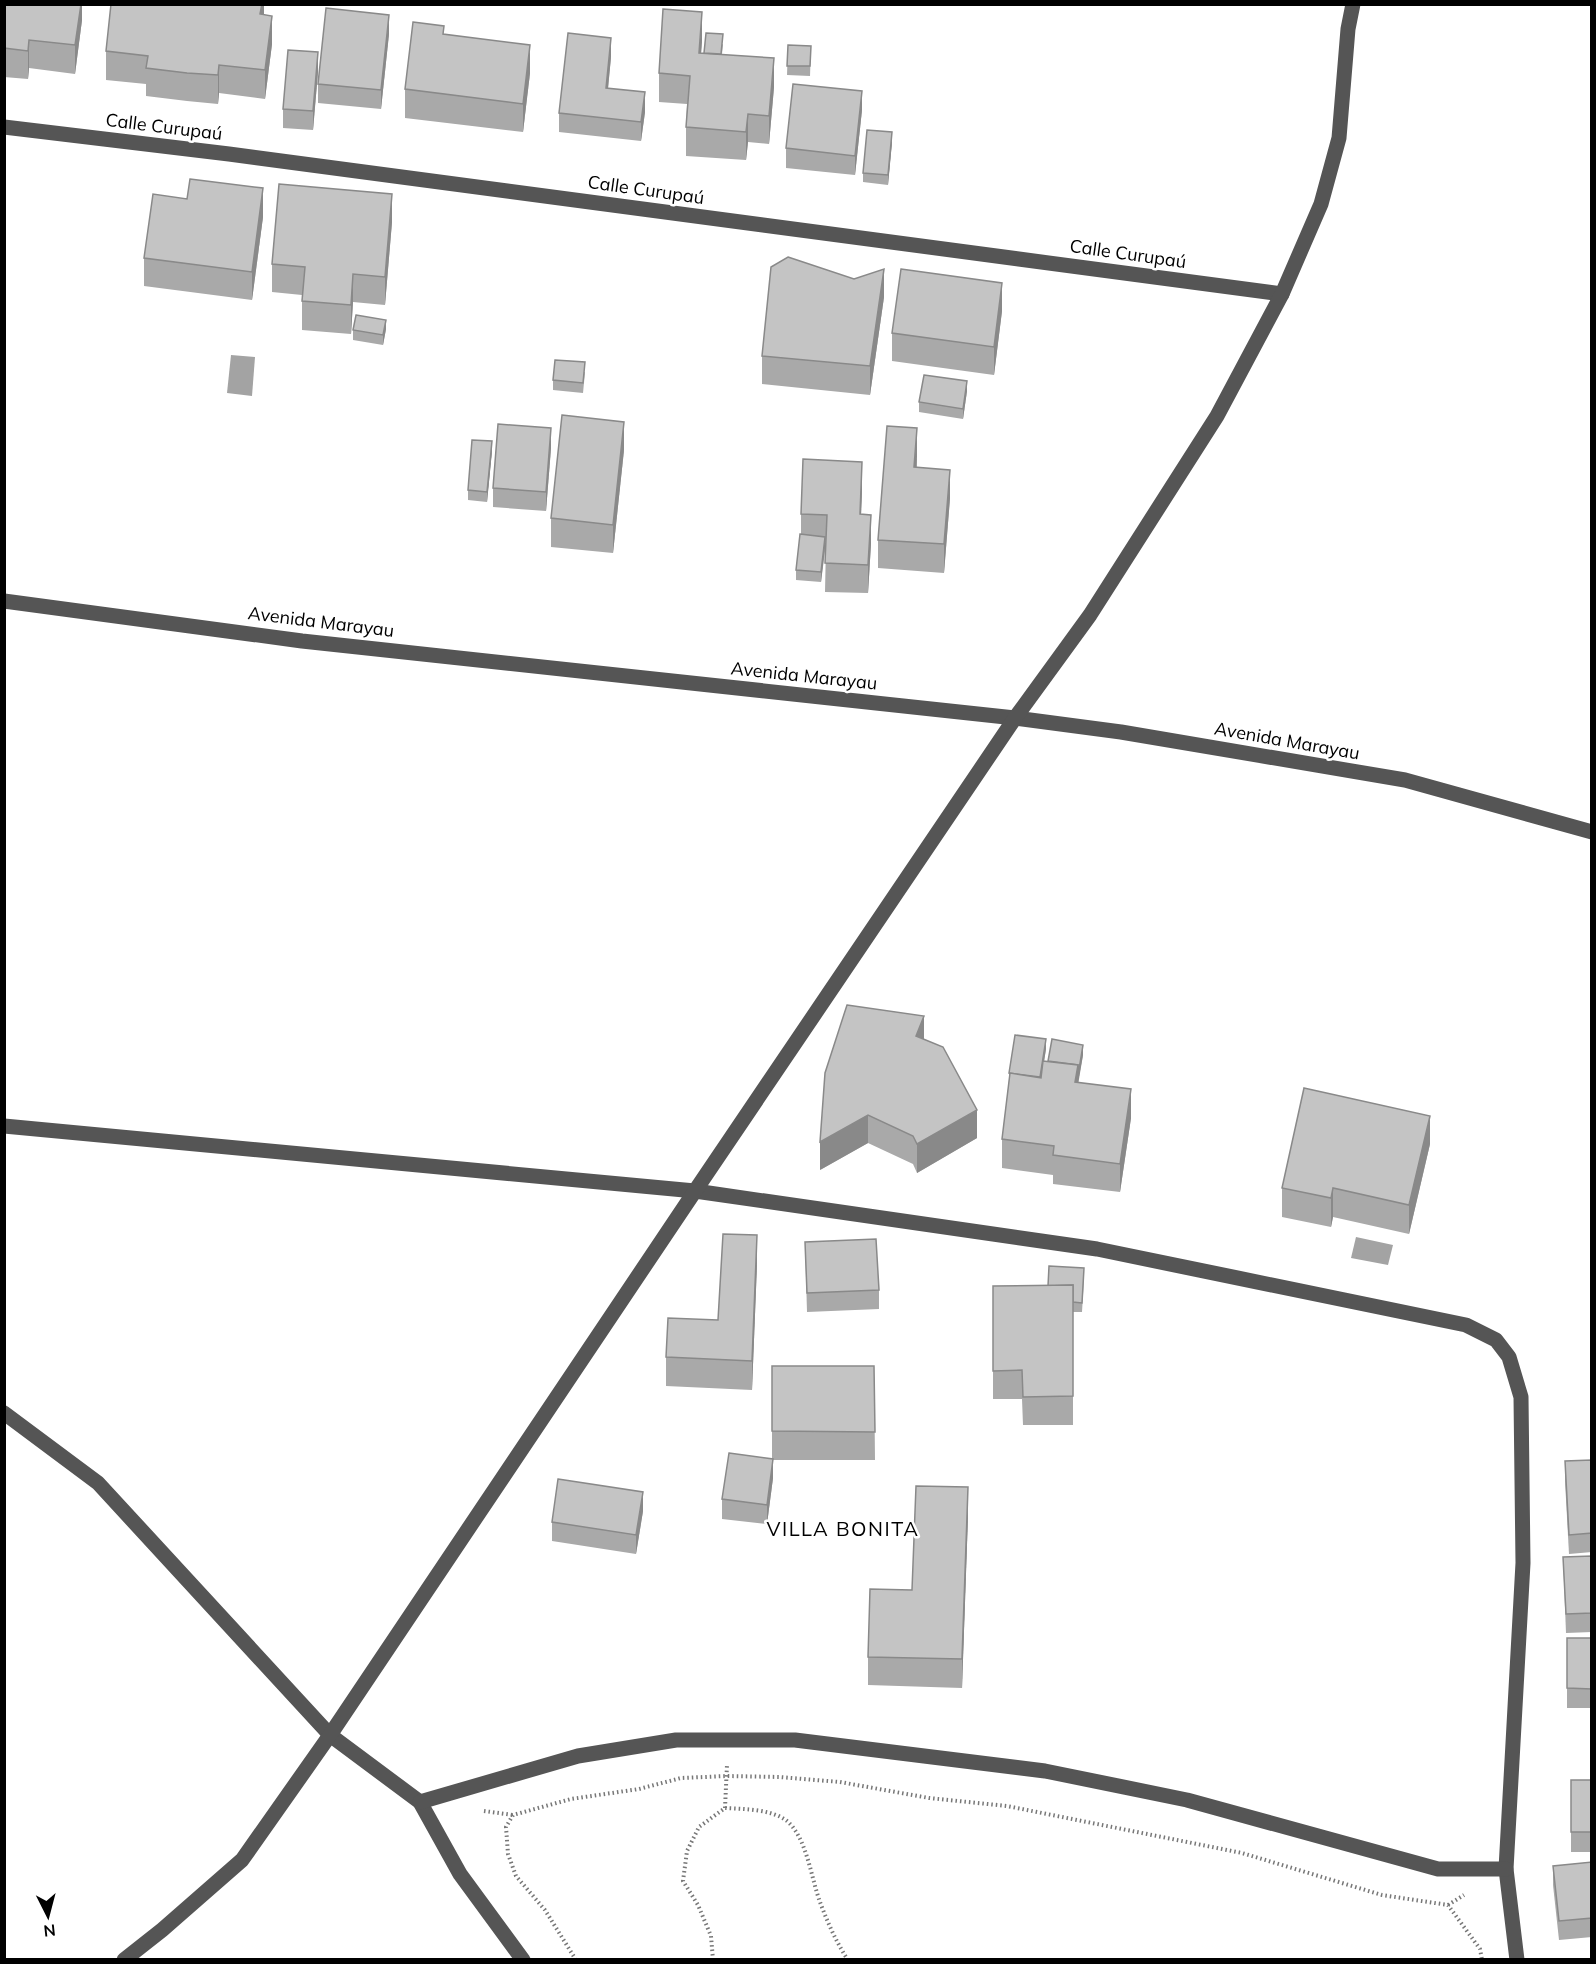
<svg xmlns="http://www.w3.org/2000/svg" width="1596" height="1964" font-family="Mulish,sans-serif">
<rect width="100%" height="100%" fill="#fff"/>
<g fill="#a3a3a3">
<polygon points="231,355 255,357 252,396 227,393"/>
<polygon points="1356,1237 1393,1245 1388,1265 1351,1258"/>
</g>
<g fill="none" stroke-linecap="round" stroke-linejoin="round">
<g stroke="#777" stroke-width="4" stroke-dasharray="1.5 3" stroke-linecap="butt">
<polyline points="725,1808 727,1765"/>
<polyline points="484,1811 513,1815"/>
<polyline points="1448,1905 1464,1895"/>
<polyline points="576,1960 545,1910 516,1876 508,1854 506,1827 513,1815 571,1799 639,1789 681,1778 727,1776 780,1777 840,1782 929,1798 1007,1806 1242,1853 1382,1895 1448,1905 1480,1949 1482,1960"/>
<path d="M713,1960L711,1936L698,1905L683,1881L687,1851L699,1827L725,1808C743,1809 772,1809 787,1821C807,1838 811,1878 820,1902C827,1921 836,1942 848,1960"/>
</g>
<g stroke="#555" stroke-width="15">
<polyline points="4,127 229,154 1282,294"/>
<polyline points="4,601 302,641 1015,718 1121,732 1405,780 1592,832"/>
<polyline points="4,1126 695,1191 1097,1249 1466,1325 1496,1340 1509,1357 1521,1397 1523,1563 1506,1869 1517,1960"/>
<polyline points="4,1413 98,1483 330,1735 420,1802 460,1874 523,1960"/>
<polyline points="420,1802 578,1756 676,1740 795,1740 1045,1771 1187,1800 1438,1869 1506,1869"/>
<polyline points="124,1960 162,1930 242,1860 330,1735 695,1191 1015,718 1090,615 1217,416 1282,294 1321,204 1339,138 1348,29 1353,4"/>
</g>
</g>
<g fill="#a9a9a9">
<polygon points="4,4 82,4 82,20 75,74 29,68 28,79 4,77"/>
<polygon points="264,4 264,15 272,44 265,99 219,93 218,104 187,101 146,96 146,84 106,80 106,51"/>
<polygon points="389,34 381,109 318,103 318,84"/>
<polygon points="444,34 530,73 523,132 405,118 405,89"/>
<polygon points="702,41 701,53 704,53 723,44 722,54 774,87 769,144 748,142 746,160 686,156 686,127 687,104 659,102 659,73"/>
<polygon points="788,45 811,46 810,76 787,75"/>
<polygon points="611,57 608,89 645,112 641,141 559,132 559,113"/>
<polygon points="318,72 313,130 283,128 283,109"/>
<polygon points="862,110 855,175 786,168 786,148"/>
<polygon points="892,142 888,185 863,182 863,173"/>
<polygon points="263,217 252,300 144,286 144,258"/>
<polygon points="392,222 385,305 353,302 351,334 302,330 302,295 272,292 272,264"/>
<polygon points="884,297 870,395 762,384 762,356"/>
<polygon points="1002,311 994,375 892,361 892,333"/>
<polygon points="386,329 383,345 353,340 353,330"/>
<polygon points="585,372 583,393 553,390 553,380"/>
<polygon points="967,391 963,419 919,412 919,402"/>
<polygon points="551,448 546,511 493,507 493,488"/>
<polygon points="624,450 613,553 551,547 551,518"/>
<polygon points="492,451 487,502 468,500 468,490"/>
<polygon points="917,457 917,467 950,498 944,573 878,568 878,540"/>
<polygon points="862,490 861,515 871,544 868,593 825,592 826,544 821,582 796,580 796,570 801,534 801,514"/>
<polygon points="924,1039 977,1138 917,1173 913,1164 868,1143 820,1170"/>
<polygon points="1046,1049 1044,1061 1048,1061 1083,1055 1078,1082 1131,1118 1120,1192 1053,1184 1053,1175 1002,1168 1002,1139 1009,1080 1009,1073"/>
<polygon points="1430,1144 1409,1234 1333,1217 1331,1227 1282,1217 1282,1188"/>
<polygon points="805,1242 879,1290 879,1309 807,1312"/>
<polygon points="757,1264 752,1390 666,1386 666,1357 718,1320"/>
<polygon points="1084,1278 1082,1312 1073,1312 1073,1425 1023,1425 1022,1399 993,1399 993,1286 1048,1286"/>
<polygon points="772,1366 874,1366 875,1460 773,1460 773,1478 767,1524 722,1519 722,1499 772,1459"/>
<polygon points="1592,1460 1592,1552 1569,1554 1565,1481 1565,1461"/>
<polygon points="643,1511 636,1554 552,1541 552,1522"/>
<polygon points="968,1516 962,1688 868,1685 868,1657 912,1590"/>
<polygon points="1592,1556 1592,1632 1566,1633 1563,1557"/>
<rect x="1567" y="1638" width="25" height="70"/>
<rect x="1571" y="1780" width="21" height="72"/>
<polygon points="1592,1862 1592,1937 1559,1940 1553,1885 1553,1866"/>
</g>
<g fill="#898989">
<polygon points="81,4 82,4 82,20 75,74 75,45"/>
<polygon points="262,4 264,4 264,14 260,43 260,14"/>
<polygon points="702,12 702,41 699,81 699,53"/>
<polygon points="389,15 389,34 381,109 381,90"/>
<polygon points="272,16 272,44 265,99 265,70"/>
<polygon points="611,38 611,57 606,108 606,88"/>
<polygon points="29,40 29,68 28,79 28,51"/>
<polygon points="530,45 530,73 523,132 523,104"/>
<polygon points="318,52 318,72 313,130 313,111"/>
<polygon points="774,58 774,87 769,144 769,116"/>
<polygon points="219,65 219,93 218,104 218,75"/>
<polygon points="862,91 862,110 855,175 855,156"/>
<polygon points="645,92 645,112 641,141 641,122"/>
<polygon points="748,114 748,142 746,160 746,132"/>
<polygon points="892,132 892,142 888,185 888,175"/>
<polygon points="263,188 263,217 252,300 252,272"/>
<polygon points="392,194 392,222 385,305 385,277"/>
<polygon points="884,269 884,297 870,395 870,366"/>
<polygon points="353,274 353,302 351,334 351,305"/>
<polygon points="1002,283 1002,311 994,375 994,347"/>
<polygon points="386,320 386,329 383,345 383,335"/>
<polygon points="967,381 967,391 963,419 963,409"/>
<polygon points="624,422 624,450 613,553 613,525"/>
<polygon points="551,428 551,448 546,511 546,492"/>
<polygon points="917,428 917,457 914,495 914,467"/>
<polygon points="492,441 492,451 487,502 487,492"/>
<polygon points="862,462 862,490 860,543 860,514"/>
<polygon points="950,470 950,498 944,573 944,544"/>
<polygon points="871,515 871,544 868,593 868,565"/>
<polygon points="825,537 825,547 821,582 821,572"/>
<polygon points="924,1016 924,1045 916,1036"/>
<polygon points="1046,1039 1046,1049 1040,1087 1040,1077"/>
<polygon points="1083,1045 1083,1055 1078,1085 1075,1082 1078,1065"/>
<polygon points="1131,1089 1131,1118 1120,1192 1120,1164"/>
<polygon points="977,1110 977,1138 917,1173 917,1144"/>
<polygon points="868,1115 868,1143 820,1170 820,1142"/>
<polygon points="1430,1116 1430,1144 1409,1234 1409,1205"/>
<polygon points="1333,1188 1333,1217 1331,1227 1331,1198"/>
<polygon points="757,1235 757,1264 752,1390 752,1361"/>
<polygon points="773,1459 773,1478 767,1524 767,1505"/>
<polygon points="968,1487 968,1516 962,1688 962,1659"/>
<polygon points="643,1492 643,1511 636,1554 636,1535"/>
</g>
<g fill="#c4c4c4" stroke="#898989" stroke-width="1.5">
<polygon points="4,4 81,4 75,45 29,40 28,51 4,48"/>
<polygon points="111,4 262,4 260,14 272,16 265,70 219,65 218,75 187,73 146,68 148,56 106,51"/>
<polygon points="326,8 389,15 381,90 318,84"/>
<polygon points="663,9 702,12 699,53 774,58 769,116 748,114 746,132 686,127 690,76 659,73"/>
<polygon points="413,22 444,26 443,34 530,45 523,104 405,89"/>
<polygon points="568,33 611,38 606,88 645,92 641,122 559,113"/>
<polygon points="706,33 723,34 721,54 704,53"/>
<polygon points="788,45 811,46 810,66 787,66"/>
<polygon points="288,50 318,52 313,111 283,109"/>
<polygon points="793,84 862,91 855,156 786,148"/>
<polygon points="867,130 892,132 888,175 863,173"/>
<polygon points="190,179 263,188 252,272 144,258 153,194 187,199"/>
<polygon points="279,184 392,194 385,277 353,274 351,305 302,301 305,267 272,264"/>
<polygon points="788,257 854,279 884,269 870,366 762,356 771,267"/>
<polygon points="901,269 1002,283 994,347 892,333"/>
<polygon points="356,315 386,320 383,335 353,330"/>
<polygon points="555,360 585,362 583,383 553,380"/>
<polygon points="924,375 967,381 963,409 919,402"/>
<polygon points="562,415 624,422 613,525 551,518"/>
<polygon points="498,424 551,428 546,492 493,488"/>
<polygon points="887,426 917,428 914,467 950,470 944,544 878,540"/>
<polygon points="472,440 492,441 487,492 468,490"/>
<polygon points="803,459 862,462 860,514 871,515 868,565 825,563 827,515 801,514"/>
<polygon points="800,534 825,537 821,572 796,570"/>
<polygon points="847,1005 924,1016 916,1036 943,1047 977,1110 917,1144 913,1136 868,1115 820,1142 825,1073"/>
<polygon points="1015,1035 1046,1039 1040,1077 1009,1073"/>
<polygon points="1052,1039 1083,1045 1078,1075 1078,1065 1048,1061"/>
<polygon points="1043,1061 1078,1065 1075,1082 1131,1089 1120,1164 1053,1155 1054,1146 1002,1139 1010,1073 1041,1078"/>
<polygon points="1304,1088 1430,1116 1409,1205 1333,1188 1331,1198 1282,1188"/>
<polygon points="723,1234 757,1235 752,1361 666,1357 668,1318 718,1320"/>
<polygon points="876,1239 879,1290 807,1293 805,1242"/>
<polygon points="1049,1266 1084,1268 1082,1303 1073,1302 1073,1285 1048,1286"/>
<polygon points="1073,1285 1073,1396 1023,1397 1022,1370 993,1371 993,1286"/>
<polygon points="772,1366 874,1366 875,1432 772,1431"/>
<polygon points="729,1453 773,1459 767,1505 722,1499"/>
<polygon points="1592,1460 1592,1533 1569,1535 1565,1461"/>
<polygon points="558,1479 643,1492 636,1535 552,1522"/>
<polygon points="916,1486 968,1487 962,1659 868,1657 870,1589 912,1590"/>
<polygon points="1592,1556 1592,1613 1566,1614 1563,1557"/>
<polygon points="1567,1638 1592,1638 1592,1689 1567,1688"/>
<rect x="1571" y="1780" width="21" height="52"/>
<polygon points="1592,1862 1592,1918 1559,1921 1553,1866"/>
</g>
<g text-anchor="middle" stroke-width="5" stroke-linejoin="round" paint-order="stroke">
<g font-size="18" fill="#000" stroke="#fff">
<text transform="translate(164 127) rotate(7)" y="6">Calle Curupaú</text>
<text transform="translate(646 190) rotate(8)" y="6">Calle Curupaú</text>
<text transform="translate(1128 254) rotate(8)" y="6">Calle Curupaú</text>
<text transform="translate(321 622) rotate(7)" y="6">Avenida Marayau</text>
<text transform="translate(804 676) rotate(6)" y="6">Avenida Marayau</text>
<text transform="translate(1287 741) rotate(10)" y="6">Avenida Marayau</text>
</g>
<g font-size="20" letter-spacing="1.5" fill="#000" stroke="#fff">
<text x="843" y="1536">VILLA BONITA</text>
</g>
</g>
<rect width="1596" height="1964" fill="none" stroke="#000000" stroke-width="12"/>
<g transform="translate(48 1916) rotate(174)" stroke="#ffffff" stroke-width="4.5" paint-order="stroke">
<path d="M0-4.5L10 22L0 15L-10 22Z" fill="#000000"/>
<text y="-9" font-size="16" font-weight="bold" text-anchor="middle" fill="#000000">N</text>
</g>
</svg>
